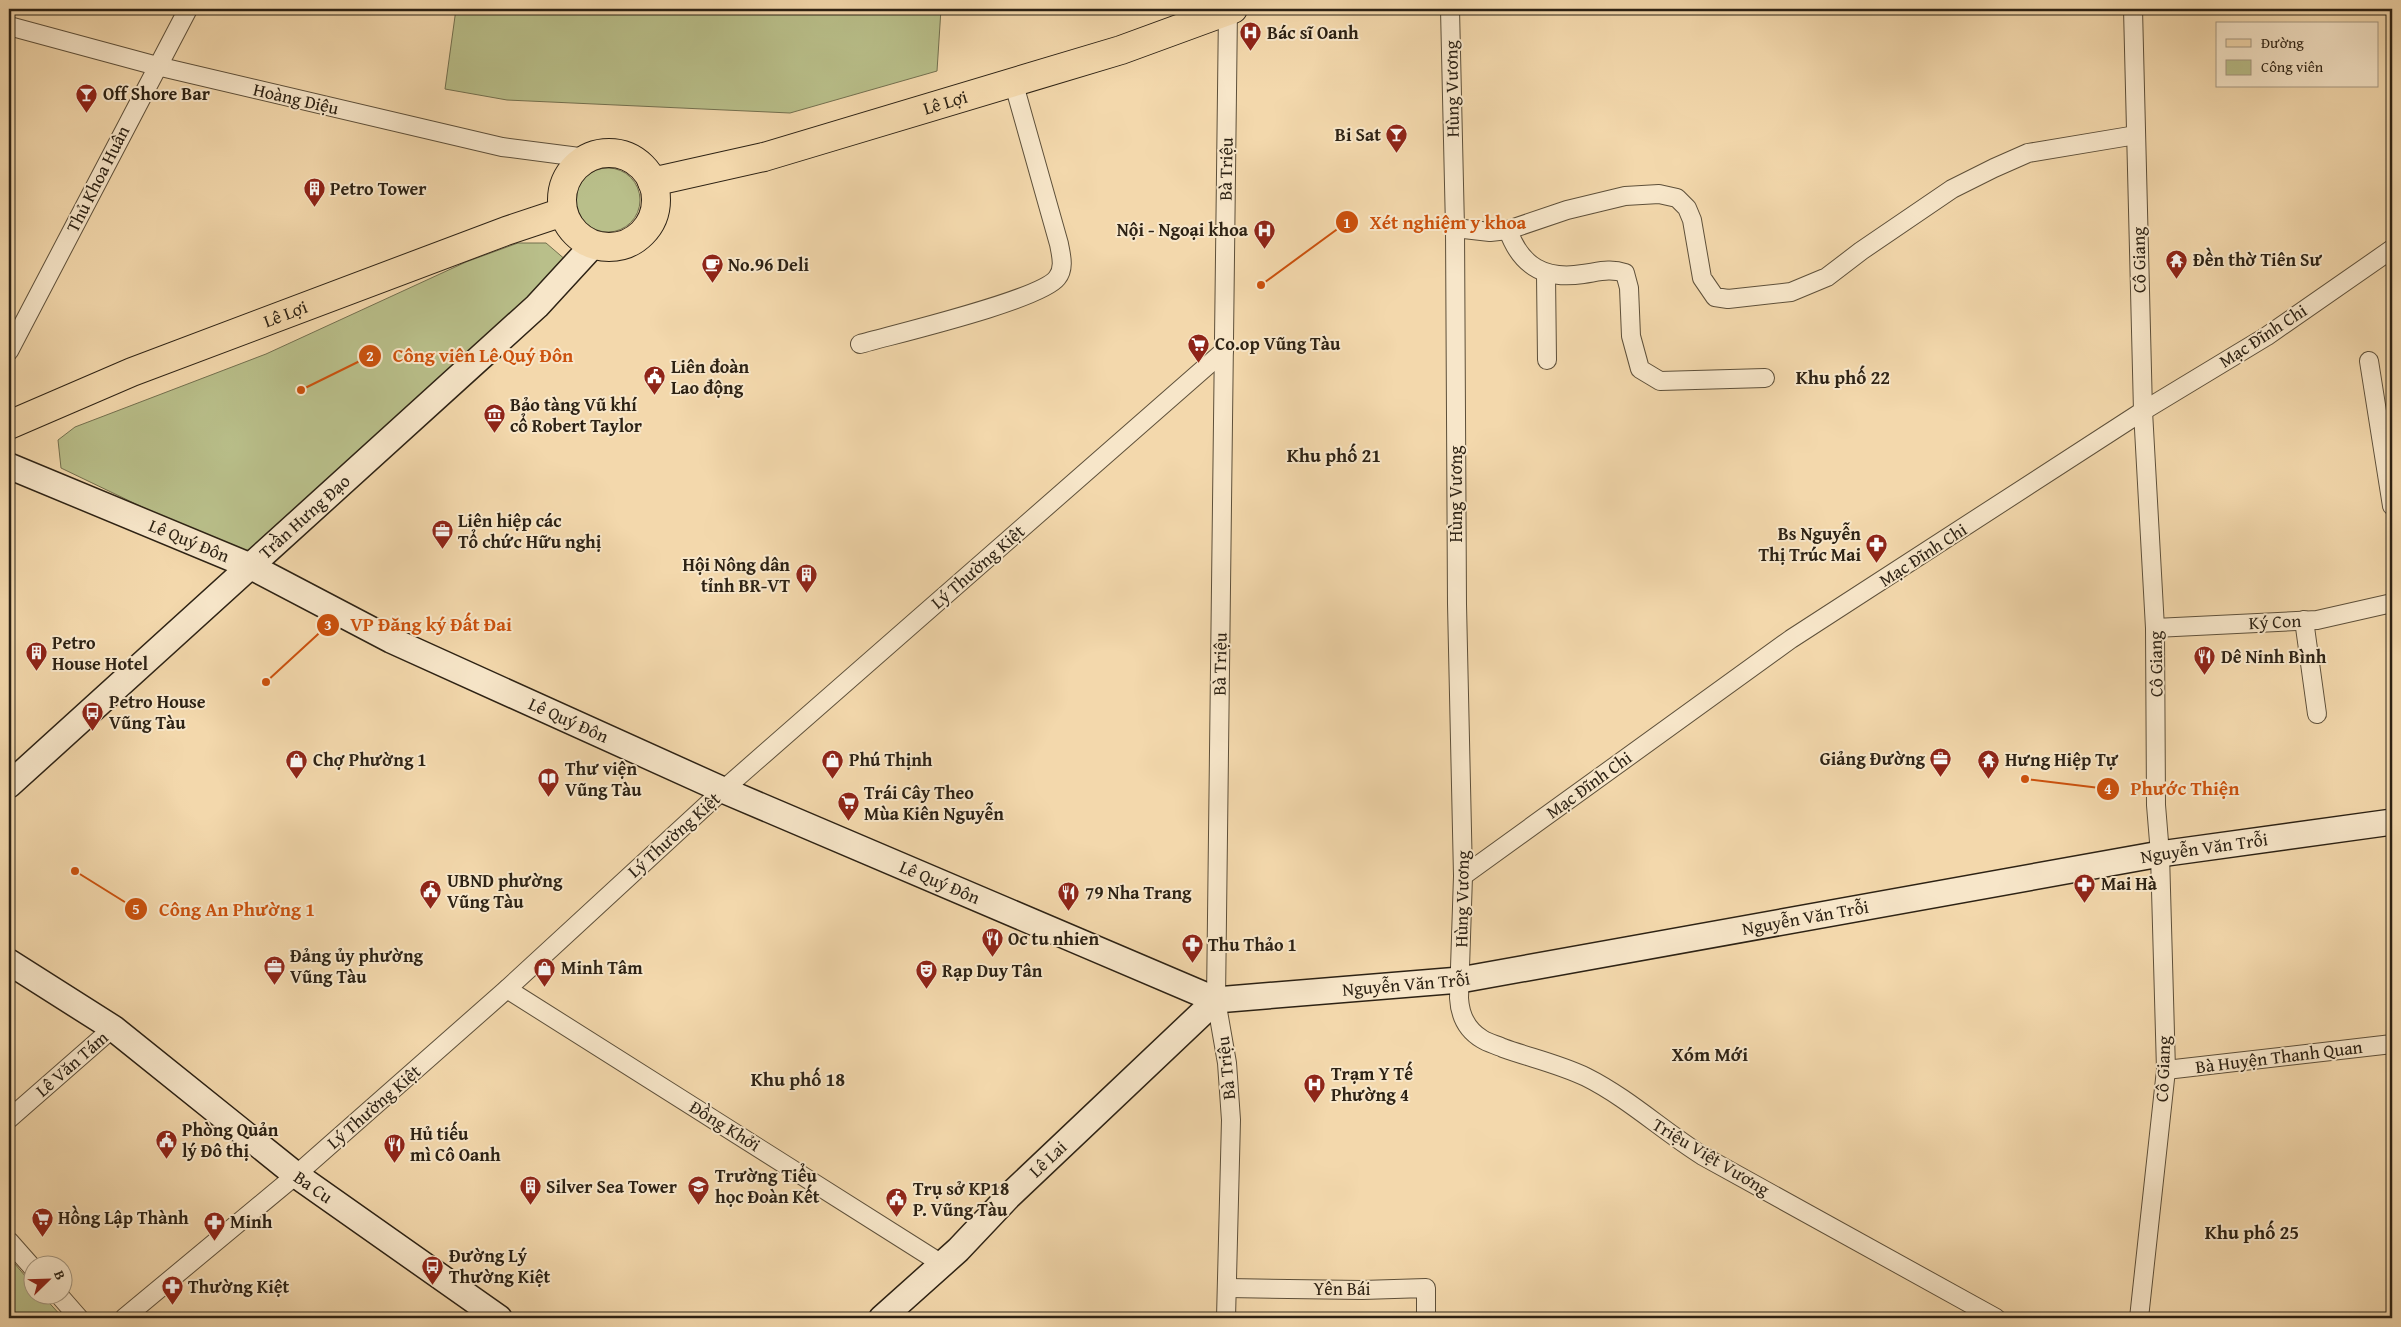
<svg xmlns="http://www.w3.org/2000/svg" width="2401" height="1327" font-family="'Gentium Book Plus',serif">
<rect width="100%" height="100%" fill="#f3d8ac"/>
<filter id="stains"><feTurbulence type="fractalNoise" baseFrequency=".004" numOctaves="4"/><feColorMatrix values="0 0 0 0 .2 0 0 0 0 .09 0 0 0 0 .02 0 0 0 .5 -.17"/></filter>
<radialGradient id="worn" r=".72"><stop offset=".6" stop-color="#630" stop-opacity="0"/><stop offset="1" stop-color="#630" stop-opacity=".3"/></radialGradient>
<g fill="#b9bf8a" stroke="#73704f">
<polygon points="456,9 941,9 937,71 790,113 507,100 445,89"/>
<circle cx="608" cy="200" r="32"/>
<polygon points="518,243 546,243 567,261 269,546 242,555 61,468 58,440 75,427 266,354 466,262"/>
<polygon points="9,1257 32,1284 32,1294 42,1295 63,1318 9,1318"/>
</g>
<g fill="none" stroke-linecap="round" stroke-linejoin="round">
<defs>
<g id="street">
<path d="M1450,9L1455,228L1457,604L1463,876L1459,998C1460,1016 1467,1030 1482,1039C1488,1043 1497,1045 1503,1048C1531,1058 1559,1064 1586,1077C1628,1098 1663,1131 1703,1156L1996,1318"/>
<polyline points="2133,9 2143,411 2155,628 2156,805 2160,854 2166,1070 2139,1318"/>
<polyline points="9,26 157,66 502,147 587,158"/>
<polyline points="1455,228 1490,232 1508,230 1567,210 1625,196 1659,194 1677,198 1687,208 1692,220 1702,278 1715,297 1728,299 1791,292 1827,277 1861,251 1952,189 1994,168 2028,153 2136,135"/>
<path d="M1508,230C1521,267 1545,280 1583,274C1598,272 1610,268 1625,273L1629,288L1631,336L1640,369L1660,381L1765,378"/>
<polyline points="1546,275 1547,360"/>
<path d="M860,344C895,334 1040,300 1057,278C1065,268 1061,255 1059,244L1013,81"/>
<polyline points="9,351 188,9"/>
<polyline points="2369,361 2392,506"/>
<polyline points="2304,620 2317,714"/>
<polyline points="2155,628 2317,620 2392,603"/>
<polyline points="1463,876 1791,639 2143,411 2267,336 2392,249"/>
<polyline points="507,989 942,1264"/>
<polyline points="2166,1070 2392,1044"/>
<polyline points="9,1119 113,1028"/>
<polyline points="9,1241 32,1267"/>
<polyline points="1228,1288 1362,1290 1426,1288 1426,1318"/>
<polyline points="58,1294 79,1318"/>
<polyline points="124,1318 296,1175 507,989 723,790 1224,351"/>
<polyline points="1226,1318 1231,1120 1227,1063 1216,1000 1228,9"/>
</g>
<g id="secondary">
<path id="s1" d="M9,466L250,566L391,640L723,790L1216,1000L1460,980L2160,854L2392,822"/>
<path id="s2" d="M9,785L537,306L594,244"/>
<path id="s3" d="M9,962L113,1028L296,1175L499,1318"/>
<path id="s4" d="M882,1318L958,1250L1009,1196L1216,1000"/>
</g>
<g id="primary">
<circle cx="609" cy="200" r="47"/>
<path id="s5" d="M652,182L764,157L1121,50L1233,9"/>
<path id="s6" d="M9,425L132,372L506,231L563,212"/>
</g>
</defs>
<use href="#street" stroke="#5e503a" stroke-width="20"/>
<use href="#secondary" stroke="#2d2214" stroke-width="28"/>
<use href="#primary" stroke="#2d2214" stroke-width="30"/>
<use href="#street" stroke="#f7e6c9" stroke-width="18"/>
<use href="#secondary" stroke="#f7e6c9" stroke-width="25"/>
<use href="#primary" stroke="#f3d8ac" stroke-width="28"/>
</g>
<defs>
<symbol id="hospital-pin" viewBox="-11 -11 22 30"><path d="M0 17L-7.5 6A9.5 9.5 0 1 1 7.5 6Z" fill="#8f2418" stroke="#f7e6c9"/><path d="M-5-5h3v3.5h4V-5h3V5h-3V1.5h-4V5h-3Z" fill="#fff"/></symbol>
<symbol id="bar-pin" viewBox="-11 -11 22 30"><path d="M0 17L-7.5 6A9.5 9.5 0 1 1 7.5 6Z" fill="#8f2418" stroke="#f7e6c9"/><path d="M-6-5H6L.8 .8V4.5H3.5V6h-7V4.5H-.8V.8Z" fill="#fff"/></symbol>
<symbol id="building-pin" viewBox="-11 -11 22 30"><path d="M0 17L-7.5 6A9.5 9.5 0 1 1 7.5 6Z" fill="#8f2418" stroke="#f7e6c9"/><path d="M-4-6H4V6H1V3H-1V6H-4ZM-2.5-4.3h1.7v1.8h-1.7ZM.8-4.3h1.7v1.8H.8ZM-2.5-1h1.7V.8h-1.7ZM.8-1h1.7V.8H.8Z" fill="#fff"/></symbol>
<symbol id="temple-pin" viewBox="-11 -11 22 30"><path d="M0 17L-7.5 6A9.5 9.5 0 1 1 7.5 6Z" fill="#8f2418" stroke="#f7e6c9"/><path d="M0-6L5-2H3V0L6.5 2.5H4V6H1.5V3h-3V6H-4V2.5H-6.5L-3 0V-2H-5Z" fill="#fff"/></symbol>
<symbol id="cafe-pin" viewBox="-11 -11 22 30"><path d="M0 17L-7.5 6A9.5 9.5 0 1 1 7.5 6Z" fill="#8f2418" stroke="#f7e6c9"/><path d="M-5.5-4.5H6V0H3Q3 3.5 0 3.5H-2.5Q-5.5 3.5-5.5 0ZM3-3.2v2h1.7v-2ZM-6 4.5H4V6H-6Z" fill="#fff"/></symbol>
<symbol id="supermarket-pin" viewBox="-11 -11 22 30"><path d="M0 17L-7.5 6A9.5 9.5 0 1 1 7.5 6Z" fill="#8f2418" stroke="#f7e6c9"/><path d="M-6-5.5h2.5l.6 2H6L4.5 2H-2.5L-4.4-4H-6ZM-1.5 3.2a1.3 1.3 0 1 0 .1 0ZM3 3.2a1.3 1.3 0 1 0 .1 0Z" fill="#fff"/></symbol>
<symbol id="civic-pin" viewBox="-11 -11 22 30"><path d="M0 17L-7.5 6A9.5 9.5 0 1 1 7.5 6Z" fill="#8f2418" stroke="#f7e6c9"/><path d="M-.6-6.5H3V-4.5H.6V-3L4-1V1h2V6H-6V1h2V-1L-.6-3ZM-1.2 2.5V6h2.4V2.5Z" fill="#fff"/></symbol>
<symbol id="museum-pin" viewBox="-11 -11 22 30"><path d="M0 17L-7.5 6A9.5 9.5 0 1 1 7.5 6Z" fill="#8f2418" stroke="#f7e6c9"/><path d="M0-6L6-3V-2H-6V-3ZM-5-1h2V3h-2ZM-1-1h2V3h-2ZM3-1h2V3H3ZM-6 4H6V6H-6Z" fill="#fff"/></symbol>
<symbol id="office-pin" viewBox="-11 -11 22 30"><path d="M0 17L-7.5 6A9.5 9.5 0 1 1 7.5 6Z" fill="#8f2418" stroke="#f7e6c9"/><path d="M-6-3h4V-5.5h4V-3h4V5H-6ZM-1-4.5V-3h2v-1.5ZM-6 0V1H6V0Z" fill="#fff"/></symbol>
<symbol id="pharmacy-pin" viewBox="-11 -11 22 30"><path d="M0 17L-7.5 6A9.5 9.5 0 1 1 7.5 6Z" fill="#8f2418" stroke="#f7e6c9"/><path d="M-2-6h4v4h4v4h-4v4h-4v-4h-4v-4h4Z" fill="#fff"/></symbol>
<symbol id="restaurant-pin" viewBox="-11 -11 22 30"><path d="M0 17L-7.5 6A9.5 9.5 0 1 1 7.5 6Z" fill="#8f2418" stroke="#f7e6c9"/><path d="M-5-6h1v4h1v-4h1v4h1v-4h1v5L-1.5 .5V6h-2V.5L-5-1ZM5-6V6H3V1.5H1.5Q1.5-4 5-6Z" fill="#fff"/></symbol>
<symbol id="bus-pin" viewBox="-11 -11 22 30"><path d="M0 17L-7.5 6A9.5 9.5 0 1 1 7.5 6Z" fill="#8f2418" stroke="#f7e6c9"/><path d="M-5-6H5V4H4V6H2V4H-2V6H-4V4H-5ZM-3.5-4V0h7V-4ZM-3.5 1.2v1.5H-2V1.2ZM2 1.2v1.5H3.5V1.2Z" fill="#fff"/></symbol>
<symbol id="shop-pin" viewBox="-11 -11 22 30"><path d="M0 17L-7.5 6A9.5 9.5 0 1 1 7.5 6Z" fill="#8f2418" stroke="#f7e6c9"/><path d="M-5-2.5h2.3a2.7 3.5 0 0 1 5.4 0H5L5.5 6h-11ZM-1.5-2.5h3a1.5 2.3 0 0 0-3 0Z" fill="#fff"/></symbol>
<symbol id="library-pin" viewBox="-11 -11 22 30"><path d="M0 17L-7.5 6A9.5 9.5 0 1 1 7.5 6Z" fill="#8f2418" stroke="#f7e6c9"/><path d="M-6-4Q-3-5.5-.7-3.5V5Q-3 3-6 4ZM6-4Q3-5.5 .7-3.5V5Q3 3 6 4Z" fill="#fff"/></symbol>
<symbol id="theatre-pin" viewBox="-11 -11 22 30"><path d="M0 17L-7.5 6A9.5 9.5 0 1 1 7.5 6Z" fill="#8f2418" stroke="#f7e6c9"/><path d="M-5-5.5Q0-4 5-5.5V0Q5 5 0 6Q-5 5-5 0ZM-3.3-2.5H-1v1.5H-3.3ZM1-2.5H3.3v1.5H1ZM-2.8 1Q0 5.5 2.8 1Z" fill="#fff"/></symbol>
<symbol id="school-pin" viewBox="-11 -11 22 30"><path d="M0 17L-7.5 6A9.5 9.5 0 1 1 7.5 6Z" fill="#8f2418" stroke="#f7e6c9"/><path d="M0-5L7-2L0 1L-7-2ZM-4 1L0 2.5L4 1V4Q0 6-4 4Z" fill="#fff"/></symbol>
</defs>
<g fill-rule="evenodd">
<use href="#hospital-pin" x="1238" y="20" width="25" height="34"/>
<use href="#bar-pin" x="74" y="82" width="25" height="34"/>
<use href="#bar-pin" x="1384" y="122" width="25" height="34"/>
<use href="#building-pin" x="302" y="176" width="25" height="34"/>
<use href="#hospital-pin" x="1252" y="218" width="25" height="34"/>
<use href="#temple-pin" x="2164" y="248" width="25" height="34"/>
<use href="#cafe-pin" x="700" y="252" width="25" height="34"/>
<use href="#supermarket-pin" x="1186" y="332" width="25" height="34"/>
<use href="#civic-pin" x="642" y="364" width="25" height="34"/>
<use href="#museum-pin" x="482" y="402" width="25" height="34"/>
<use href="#office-pin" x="430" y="518" width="25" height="34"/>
<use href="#pharmacy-pin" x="1864" y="532" width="25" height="34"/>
<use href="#building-pin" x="794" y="562" width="25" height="34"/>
<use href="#building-pin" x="24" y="640" width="25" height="34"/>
<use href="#restaurant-pin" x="2192" y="644" width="25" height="34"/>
<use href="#bus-pin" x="80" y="700" width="25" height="34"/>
<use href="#office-pin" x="1928" y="746" width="25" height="34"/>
<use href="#shop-pin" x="284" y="748" width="25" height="34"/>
<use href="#shop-pin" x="820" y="748" width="25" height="34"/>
<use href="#temple-pin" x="1976" y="748" width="25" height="34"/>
<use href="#library-pin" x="536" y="766" width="25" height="34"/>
<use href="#supermarket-pin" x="836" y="790" width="25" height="34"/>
<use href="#pharmacy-pin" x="2072" y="872" width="25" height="34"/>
<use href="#civic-pin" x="418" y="878" width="25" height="34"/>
<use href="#restaurant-pin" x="1056" y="880" width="25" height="34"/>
<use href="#restaurant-pin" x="980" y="926" width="25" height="34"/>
<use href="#pharmacy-pin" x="1180" y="932" width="25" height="34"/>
<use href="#office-pin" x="262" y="954" width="25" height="34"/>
<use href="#shop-pin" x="532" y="956" width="25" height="34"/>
<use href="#theatre-pin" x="914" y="958" width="25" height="34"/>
<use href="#hospital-pin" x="1302" y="1072" width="25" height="34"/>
<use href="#civic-pin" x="154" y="1128" width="25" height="34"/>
<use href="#restaurant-pin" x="382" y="1132" width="25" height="34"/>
<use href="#school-pin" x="686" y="1174" width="25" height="34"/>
<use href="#building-pin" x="518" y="1174" width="25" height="34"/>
<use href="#civic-pin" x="884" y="1186" width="25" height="34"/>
<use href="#supermarket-pin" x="30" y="1206" width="25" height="34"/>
<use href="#pharmacy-pin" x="202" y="1210" width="25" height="34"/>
<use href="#bus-pin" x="420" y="1254" width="25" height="34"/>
<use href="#pharmacy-pin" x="160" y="1274" width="25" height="34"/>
</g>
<g text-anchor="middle" stroke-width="4" stroke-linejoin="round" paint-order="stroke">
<g font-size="18" font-weight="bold" fill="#2d2214" stroke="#f7e6c9" text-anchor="start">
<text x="1267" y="39">Bác sĩ Oanh</text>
<text x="103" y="100">Off Shore Bar</text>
<text x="1381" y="141" text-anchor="end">Bi Sat</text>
<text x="330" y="195">Petro Tower</text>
<text x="1248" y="236" text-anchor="end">Nội - Ngoại khoa</text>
<text x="2193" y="266">Đền thờ Tiên Sư</text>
<text x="728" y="271">No.96 Deli</text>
<text x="1215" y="350">Co.op Vũng Tàu</text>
<text x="671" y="373">Liên đoàn<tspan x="671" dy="21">Lao động</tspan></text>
<text x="510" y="411">Bảo tàng Vũ khí<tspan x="510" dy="21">cổ Robert Taylor</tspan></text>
<text x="458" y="527">Liên hiệp các<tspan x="458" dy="21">Tổ chức Hữu nghị</tspan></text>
<text x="1861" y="540" text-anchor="end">Bs Nguyễn<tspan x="1861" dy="21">Thị Trúc Mai</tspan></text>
<text x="790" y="571" text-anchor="end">Hội Nông dân<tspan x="790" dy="21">tỉnh BR-VT</tspan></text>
<text x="52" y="649">Petro<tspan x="52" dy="21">House Hotel</tspan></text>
<text x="2221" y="663">Dê Ninh Bình</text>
<text x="109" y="708">Petro House<tspan x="109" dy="21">Vũng Tàu</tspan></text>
<text x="1925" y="765" text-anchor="end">Giảng Đường</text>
<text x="313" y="766">Chợ Phường 1</text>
<text x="849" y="766">Phú Thịnh</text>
<text x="2005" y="766">Hưng Hiệp Tự</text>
<text x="565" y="775">Thư viện<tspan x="565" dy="21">Vũng Tàu</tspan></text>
<text x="864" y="799">Trái Cây Theo<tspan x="864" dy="21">Mùa Kiên Nguyễn</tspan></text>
<text x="447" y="887">UBND phường<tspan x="447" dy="21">Vũng Tàu</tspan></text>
<text x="2101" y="890">Mai Hà</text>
<text x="1085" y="899">79 Nha Trang</text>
<text x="1008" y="945">Oc tu nhien</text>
<text x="1208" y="951">Thu Thảo 1</text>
<text x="290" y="962">Đảng ủy phường<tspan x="290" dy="21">Vũng Tàu</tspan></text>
<text x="561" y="974">Minh Tâm</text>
<text x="942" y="977">Rạp Duy Tân</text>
<text x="1331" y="1080">Trạm Y Tế<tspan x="1331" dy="21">Phường 4</tspan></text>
<text x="182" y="1136">Phòng Quản<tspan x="182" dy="21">lý Đô thị</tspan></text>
<text x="410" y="1140">Hủ tiếu<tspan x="410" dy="21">mì Cô Oanh</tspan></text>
<text x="715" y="1182">Trường Tiểu<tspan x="715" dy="21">học Đoàn Kết</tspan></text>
<text x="546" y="1193">Silver Sea Tower</text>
<text x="913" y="1195">Trụ sở KP18<tspan x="913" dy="21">P. Vũng Tàu</tspan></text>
<text x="58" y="1224">Hồng Lập Thành</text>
<text x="230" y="1228">Minh</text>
<text x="449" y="1262">Đường Lý<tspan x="449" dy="21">Thường Kiệt</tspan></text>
<text x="188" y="1293">Thường Kiệt</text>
</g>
<g font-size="18" fill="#2d2214" stroke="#f7e6c9">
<text transform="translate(1452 89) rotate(-91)" y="6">Hùng Vương</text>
<text transform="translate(296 99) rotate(13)" y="6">Hoàng Diệu</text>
<text dy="6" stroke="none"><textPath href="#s5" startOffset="304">Lê Lợi</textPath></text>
<text transform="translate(1226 169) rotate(-89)" y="6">Bà Triệu</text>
<text transform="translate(98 179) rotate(-63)" y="6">Thủ Khoa Huân</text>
<text transform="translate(2139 260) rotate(-91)" y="6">Cô Giang</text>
<text dy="6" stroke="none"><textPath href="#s6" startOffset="298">Lê Lợi</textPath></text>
<text transform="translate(2263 336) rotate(-33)" y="6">Mạc Đĩnh Chi</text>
<text transform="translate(1456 494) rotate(-90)" y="6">Hùng Vương</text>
<text dy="6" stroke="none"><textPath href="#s2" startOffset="399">Trần Hưng Đạo</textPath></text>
<text dy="6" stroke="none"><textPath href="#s1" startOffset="195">Lê Quý Đôn</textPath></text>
<text transform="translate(1923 555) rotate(-33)" y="6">Mạc Đĩnh Chi</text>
<text transform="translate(978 567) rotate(-41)" y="6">Lý Thường Kiệt</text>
<text transform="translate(2275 622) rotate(-3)" y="6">Ký Con</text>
<text transform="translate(1220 664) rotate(-89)" y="6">Bà Triệu</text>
<text transform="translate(2156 664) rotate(-91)" y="6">Cô Giang</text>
<text dy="6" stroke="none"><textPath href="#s1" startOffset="615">Lê Quý Đôn</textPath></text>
<text transform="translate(1589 785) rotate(-36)" y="6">Mạc Đĩnh Chi</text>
<text transform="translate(674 835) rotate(-42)" y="6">Lý Thường Kiệt</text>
<text dy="6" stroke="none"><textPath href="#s1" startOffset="2321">Nguyễn Văn Trỗi</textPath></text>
<text dy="6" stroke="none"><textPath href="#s1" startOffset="1020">Lê Quý Đôn</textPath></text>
<text transform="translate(1462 899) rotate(-89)" y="6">Hùng Vương</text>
<text dy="6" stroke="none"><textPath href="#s1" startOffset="1916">Nguyễn Văn Trỗi</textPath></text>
<text dy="6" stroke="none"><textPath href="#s1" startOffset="1511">Nguyễn Văn Trỗi</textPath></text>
<text transform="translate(2279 1057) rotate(-7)" y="6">Bà Huyện Thanh Quan</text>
<text transform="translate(72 1064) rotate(-41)" y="6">Lê Văn Tám</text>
<text transform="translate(1226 1068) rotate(-96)" y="6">Bà Triệu</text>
<text transform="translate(2163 1069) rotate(-88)" y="6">Cô Giang</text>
<text transform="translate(374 1107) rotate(-41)" y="6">Lý Thường Kiệt</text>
<text transform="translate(725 1126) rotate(32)" y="6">Đồng Khởi</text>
<text transform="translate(1711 1157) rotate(31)" y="6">Triệu Việt Vương</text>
<text dy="6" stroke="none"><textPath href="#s4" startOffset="230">Lê Lai</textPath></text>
<text dy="6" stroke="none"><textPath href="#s3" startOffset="379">Ba Cu</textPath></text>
<text x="1342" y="1295">Yên Bái</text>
</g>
<g font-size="19" font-weight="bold" fill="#2d2214" stroke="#f7e6c9">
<text x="1843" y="384">Khu phố 22</text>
<text x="1334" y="462">Khu phố 21</text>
<text x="1710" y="1061">Xóm Mới</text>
<text x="798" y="1086">Khu phố 18</text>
<text x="2252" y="1239">Khu phố 25</text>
</g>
</g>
<path fill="none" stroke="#cc510d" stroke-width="2" d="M1261 285L1347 222M301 390L370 356M266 682L328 625M2025 779L2108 789M75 871L136 909"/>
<g fill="#cc510d" stroke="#f7e6c9" stroke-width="2">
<circle cx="1261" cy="285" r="5"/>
<circle cx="301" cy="390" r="5"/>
<circle cx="266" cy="682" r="5"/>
<circle cx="2025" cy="779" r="5"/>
<circle cx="75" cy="871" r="5"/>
<circle cx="1347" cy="222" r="12"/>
<circle cx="370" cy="356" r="12"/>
<circle cx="328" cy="625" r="12"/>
<circle cx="2108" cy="789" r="12"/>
<circle cx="136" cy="909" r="12"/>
</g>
<g font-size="15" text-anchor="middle" font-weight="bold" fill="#fff">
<text x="1347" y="228">1</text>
<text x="370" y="361">2</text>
<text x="328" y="630">3</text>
<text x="2108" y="794">4</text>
<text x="136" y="914">5</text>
</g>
<g font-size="19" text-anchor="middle" font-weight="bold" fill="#cc510d" stroke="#f7e6c9" stroke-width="4" stroke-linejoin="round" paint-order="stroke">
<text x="1448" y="229">Xét nghiệm y khoa</text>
<text x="483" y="362">Công viên Lê Quý Đôn</text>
<text x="431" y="631">VP Đăng ký Đất Đai</text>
<text x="2185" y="795">Phước Thiện</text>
<text x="237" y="916">Công An Phường 1</text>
</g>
<rect width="2401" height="1327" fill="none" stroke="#f3d8ac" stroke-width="30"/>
<rect x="10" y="10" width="2381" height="1307" fill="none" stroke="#2d2214" stroke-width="2.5"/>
<rect x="15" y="15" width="2371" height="1297" fill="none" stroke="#2d2214"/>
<rect x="2216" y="22" width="162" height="65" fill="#f7e6c9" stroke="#a69881"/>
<rect x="2226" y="39" width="25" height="8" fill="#f3d8ac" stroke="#a69881"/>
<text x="2261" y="48" font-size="15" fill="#2d2214">Đường</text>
<rect x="2226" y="60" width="25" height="15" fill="#b9bf8a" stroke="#a69881"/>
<text x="2261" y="72" font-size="15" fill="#2d2214">Công viên</text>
<g transform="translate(48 1280) rotate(67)"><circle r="24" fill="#f7e6c9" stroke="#a69881"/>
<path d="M0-4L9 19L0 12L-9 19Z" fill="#8f2418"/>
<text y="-8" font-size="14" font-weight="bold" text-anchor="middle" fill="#2d2214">B</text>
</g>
<rect width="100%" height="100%" filter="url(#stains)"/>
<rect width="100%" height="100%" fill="url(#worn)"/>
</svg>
